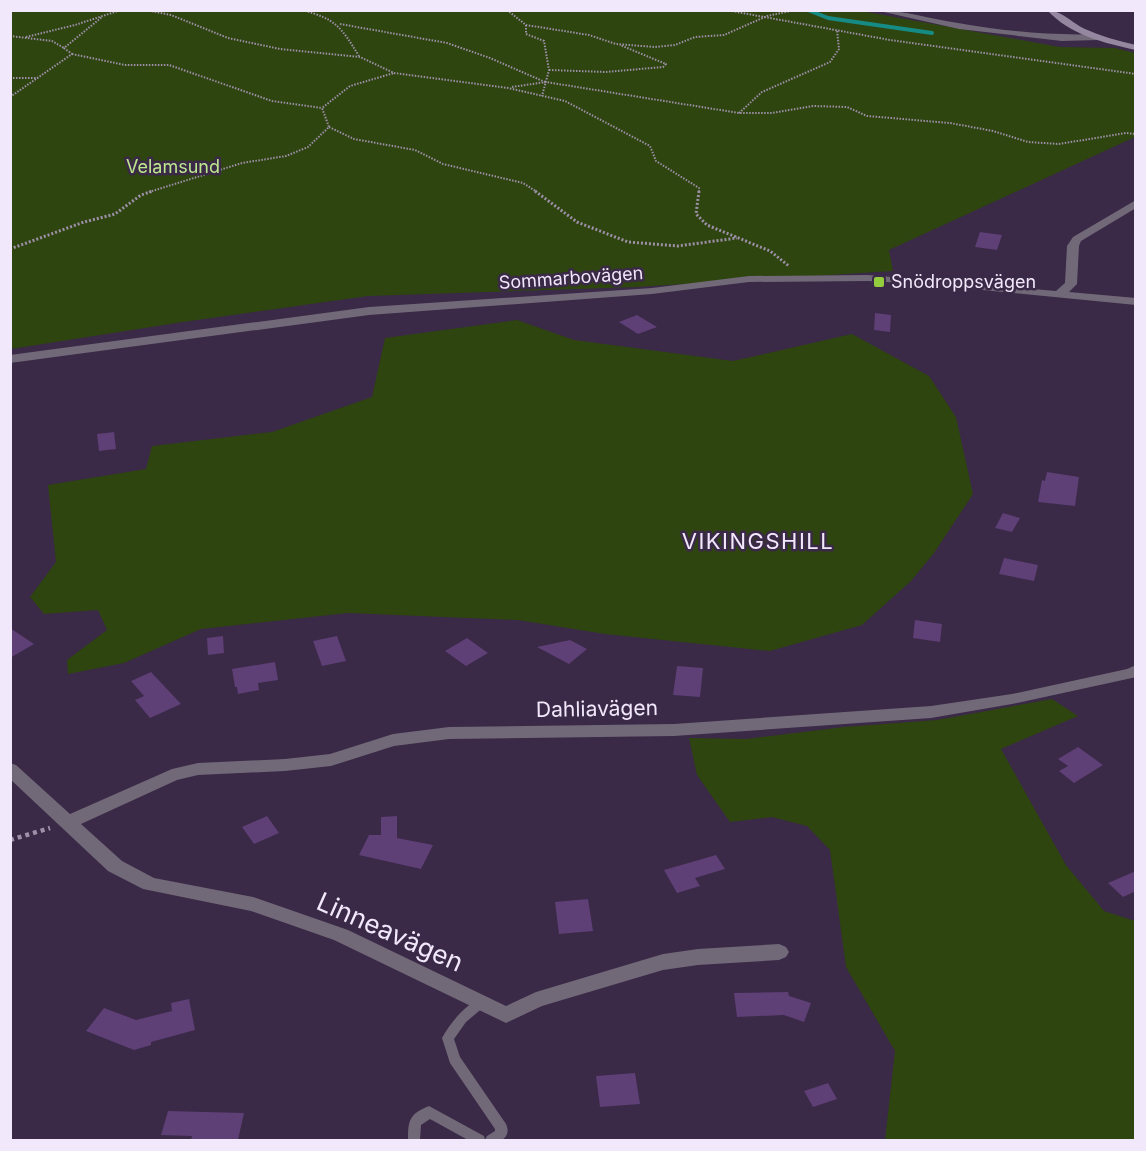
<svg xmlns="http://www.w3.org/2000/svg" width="1146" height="1151" font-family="Inter,sans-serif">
<rect width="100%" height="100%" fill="#3a2947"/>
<g fill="#2f4510">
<polygon points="856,10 1060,47 1115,48 1135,53 1135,137 889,250 893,271 637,287 368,296 183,322 11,349 11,11"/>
<polygon points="517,320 574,340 733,361 852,334 929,376 956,417 973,494 934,553 911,581 862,625 770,651 605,634 518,620 348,613 201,629 124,663 68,674 67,660 107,630 98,610 44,614 30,597 56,562 48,485 146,469 152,446 272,432 372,397 385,338"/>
<polygon points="1052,699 1078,716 1001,749 1066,865 1104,911 1135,921 1135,1140 885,1140 895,1051 846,967 830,850 807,826 772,817 730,822 697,775 689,738 746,739 844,727 937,720"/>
</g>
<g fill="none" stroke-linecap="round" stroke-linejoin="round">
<polyline stroke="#168a84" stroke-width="4" points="808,10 828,18 932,33"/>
</g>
<g fill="#5e3f76">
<polygon points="980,232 1002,235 997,250 975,247"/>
<polygon points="875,313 891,315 890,332 874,330"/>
<polygon points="637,315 657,327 638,334 619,322"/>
<polygon points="114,432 116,449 99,451 97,434"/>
<polygon points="1047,472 1079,477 1075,506 1038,502 1042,480 1045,481"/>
<polygon points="1003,513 1020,518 1012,532 995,528"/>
<polygon points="1004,558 1038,565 1034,581 999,574"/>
<polygon points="915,620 942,624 940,642 913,638"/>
<polygon points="10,628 34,644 10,658"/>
<polygon points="223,636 224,653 208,655 207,638"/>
<polygon points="337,636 346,661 322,666 313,641"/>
<polygon points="467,638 488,653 466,666 445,651"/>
<polygon points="570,640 587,649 569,664 537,647"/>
<polygon points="275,662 278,680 258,683 259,690 238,694 237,687 235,687 232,669"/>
<polygon points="677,666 703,668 700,697 673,695"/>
<polygon points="151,672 181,704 150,718 135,700 144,696 131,681"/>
<polygon points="1078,747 1103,765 1074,783 1059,771 1068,766 1058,759"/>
<polygon points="267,816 279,833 254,844 242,827"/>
<polygon points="397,816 397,838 433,845 421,869 359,855 369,835 381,835 381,817"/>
<polygon points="716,855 725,869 695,878 700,886 677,893 664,870"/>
<polygon points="1136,871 1136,891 1123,897 1108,883"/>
<polygon points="588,899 593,931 559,934 555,902"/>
<polygon points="788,992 789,996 811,1003 804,1022 784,1015 737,1017 734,993"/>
<polygon points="189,999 195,1030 151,1042 151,1045 134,1050 86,1031 104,1008 136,1020 172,1011 171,1003"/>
<polygon points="635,1073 640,1104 600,1107 596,1076"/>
<polygon points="828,1083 837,1099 813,1107 804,1091"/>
<polygon points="168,1111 244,1113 238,1140 191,1140 192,1136 161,1135"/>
</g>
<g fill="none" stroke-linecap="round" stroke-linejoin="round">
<g stroke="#9d90a8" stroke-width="2" stroke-dasharray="1.5 1.5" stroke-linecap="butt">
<polyline points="146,10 171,15 228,38 280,49 360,57 394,73 508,88 565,101 650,146 656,161 699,188 699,192"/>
<path d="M302,10C336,19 341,27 359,56"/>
<polyline points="507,10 526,25 589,35 616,44 655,47 675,45 695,37 724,35 767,16 795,10"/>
<polyline points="726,10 890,40 1136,74"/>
<polyline points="340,24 447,43 490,58 545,82"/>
<polyline points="526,25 526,34 544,41 549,70 542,96"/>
<polyline points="10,36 52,41 64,48"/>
<polyline points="26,37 75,25 121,10"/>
<polyline points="72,54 125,65 169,65 272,101 322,108"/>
<polyline points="549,70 606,72 663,67 666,64 620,45"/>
<polyline points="10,78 38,78"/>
<polyline points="512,87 546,82 739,113 772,113 813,106 847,107 867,116 950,123 993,131 1028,142 1059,144 1126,133 1136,134"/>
<polyline points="10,97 72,54 64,48 102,17"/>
<polyline points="739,113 762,92 830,62 839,49 837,30"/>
<polyline points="329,127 354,139 415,150 443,164 523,183 537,192"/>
<polyline points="149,192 242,163 286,156 308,147 329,127 322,108 350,86 394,73"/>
</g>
<g stroke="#9d90a8" stroke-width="3" stroke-dasharray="2 2" stroke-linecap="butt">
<polyline points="535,191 577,222 628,242 678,246 737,238"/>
<polyline points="699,191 696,214 707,225 770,251 789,266"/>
<polyline points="10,249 84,222 115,214 141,195 153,191"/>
</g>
<polyline stroke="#9d90a8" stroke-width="4.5" stroke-dasharray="4 4" stroke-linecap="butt" points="10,840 50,828"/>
<path fill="#716978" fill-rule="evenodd" d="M481,998L485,1000L487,1003L485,1006L466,1022L454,1039L460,1057L506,1124C509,1131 508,1136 502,1140H468L430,1119L421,1125L420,1140H408C408,1121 409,1114 429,1106L484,1136L485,1140L487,1136L495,1131V1129L450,1063L442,1038C450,1023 465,1005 481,998Z"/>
<g fill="#716978" fill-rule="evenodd">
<path d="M875,10C904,10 930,19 958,23C1004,31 1052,36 1098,34L1102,37L1098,40L1062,41L959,29Z"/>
<polygon points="1136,200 1136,208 1081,241 1079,246 1077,284 1069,292 1136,298 1136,305 922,284 868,281 749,282 652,294 369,315 10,363 10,355 369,307 652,288 749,276 868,275 1056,291 1065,283 1067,246 1073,237"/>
<polygon points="1136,665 1136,677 1132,678 1012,704 931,718 674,736 449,739 394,746 331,766 285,771 198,775 177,780 81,824 122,861 154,878 253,897 348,930 506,1006 536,992 663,954 698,949 779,944 786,947 789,952 786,957 779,960 698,965 663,970 542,1006 506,1023 334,940 251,911 143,889 108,871 10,779 10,763 16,765 70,814 172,769 198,763 285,759 330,754 393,734 449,727 674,724 931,706 1012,694 1127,669"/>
</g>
<path fill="#94879f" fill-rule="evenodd" d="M1047,10C1061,10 1072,23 1085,29C1101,36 1118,41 1136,45V50C1104,43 1070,35 1047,10Z"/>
</g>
<rect fill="#93cc3d" stroke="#3a2947" stroke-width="2" x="873" y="276" width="12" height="12" rx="3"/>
<g text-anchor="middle" stroke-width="5" stroke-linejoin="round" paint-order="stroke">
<g font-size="18" fill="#bee88e" stroke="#3a2947">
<text x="173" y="173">Velamsund</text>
</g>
<g font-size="18" fill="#f2e8fb" stroke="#3a2947">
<text transform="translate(571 278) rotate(-4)" y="6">Sommarbovägen</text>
</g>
<g font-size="18" fill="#f2e8fb" stroke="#3a2947" text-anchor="start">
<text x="891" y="288">Snödroppsvägen</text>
</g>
<g font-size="21" fill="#f2e8fb" stroke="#3a2947">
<text transform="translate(597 709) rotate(-1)" y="7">Dahliavägen</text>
</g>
<g font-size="22" letter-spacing="1.5" fill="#f2e8fb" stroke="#3a2947">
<text x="758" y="549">VIKINGSHILL</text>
</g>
<g font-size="26" fill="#f2e8fb" stroke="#3a2947">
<text transform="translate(390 932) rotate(24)" y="9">Linneavägen</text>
</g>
</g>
<rect width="1146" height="1151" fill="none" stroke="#f2e8fb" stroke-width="24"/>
</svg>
